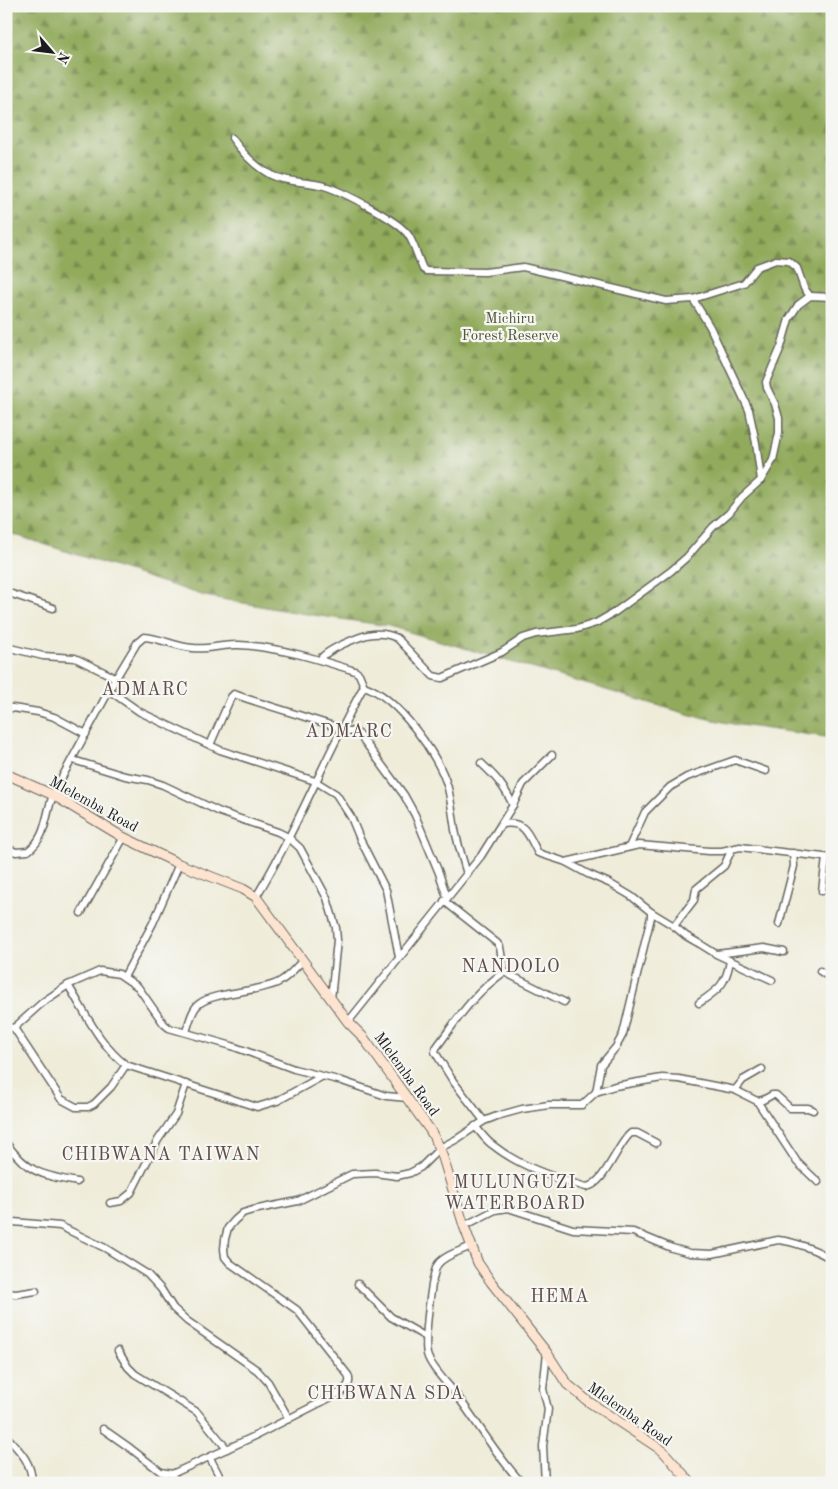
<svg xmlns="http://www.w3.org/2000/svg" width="838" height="1489" font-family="'Old Standard TT',serif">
<defs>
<pattern id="forest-firs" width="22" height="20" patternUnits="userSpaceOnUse" patternTransform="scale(1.25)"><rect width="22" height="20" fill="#91aa5c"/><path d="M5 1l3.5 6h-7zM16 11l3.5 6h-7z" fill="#768a4b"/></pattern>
</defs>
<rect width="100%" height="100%" fill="#f6f6f2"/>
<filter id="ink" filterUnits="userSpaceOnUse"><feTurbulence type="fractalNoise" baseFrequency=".02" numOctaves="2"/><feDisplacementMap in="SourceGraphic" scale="10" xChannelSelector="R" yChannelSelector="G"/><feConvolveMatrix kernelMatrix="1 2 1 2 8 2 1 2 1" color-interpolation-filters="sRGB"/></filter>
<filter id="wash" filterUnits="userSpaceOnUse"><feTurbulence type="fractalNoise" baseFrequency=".0096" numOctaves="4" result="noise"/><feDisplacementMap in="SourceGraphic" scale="20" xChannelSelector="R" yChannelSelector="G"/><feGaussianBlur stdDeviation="1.12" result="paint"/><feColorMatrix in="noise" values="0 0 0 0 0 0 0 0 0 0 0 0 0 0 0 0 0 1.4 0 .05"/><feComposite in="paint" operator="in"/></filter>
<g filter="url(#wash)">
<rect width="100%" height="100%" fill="#efecd9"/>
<polygon fill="url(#forest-firs)" stroke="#56633c" points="6,6 832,6 832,738 733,724 691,715 389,626 293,612 205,596 6,532"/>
</g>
<g filter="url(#ink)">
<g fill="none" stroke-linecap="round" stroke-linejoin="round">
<defs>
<g id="street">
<path d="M232,138C243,154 254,166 271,175C287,183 306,181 324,186C342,191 400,221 409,236C415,246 418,258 423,269L426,271L485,272L523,267L666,301L693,299L744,283L757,267L776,260L789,261L797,268L804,288L810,296"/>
<polyline points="693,299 710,327 749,410 756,443 761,480"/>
<polyline points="6,592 53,608"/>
<polyline points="6,647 43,656 75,658 116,678"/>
<path d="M322,660V657C327,652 333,649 339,646C358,637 377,628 397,638L433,676L442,678L502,652L523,638L536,634L577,629L596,623L615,612L671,571L687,557L713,527L729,513L742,497L761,480L773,460L779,433V418L775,404L767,388L766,382L781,347L789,319L798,305L810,296L832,297"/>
<path d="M364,686C397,697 439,755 448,788C451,801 453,816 455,830C458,845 463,860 467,874"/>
<polyline points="110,691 140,712 220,750 315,781 336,794 351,817 360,839 386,890 399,957"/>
<polyline points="6,707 38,712 54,717 86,734"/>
<polyline points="210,745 231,697 234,694 248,699 359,734 404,795 415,815 439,873 447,897"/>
<polyline points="73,760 125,776 148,780 163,785 220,812 278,832 288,837 300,848 327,898 336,928 337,940 331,999"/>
<path d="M481,763C496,777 504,786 513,805"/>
<path d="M502,824C526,820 528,835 538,853L566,862L588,874L609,883L631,896L651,912L674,926L686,936L700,944L716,954L772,980"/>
<polyline points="629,847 645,812 670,787 687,777 735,760 766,771"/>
<path d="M6,848L16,852L28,851C47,837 45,816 53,795C55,790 58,786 60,781L116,678L137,643L144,637C161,638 176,647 193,648C208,650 223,644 239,645C279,647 317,659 355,671L359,674L364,686C326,755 297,829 256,897"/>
<polyline points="566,862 639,845 709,851 722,851 740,847 832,858"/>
<polyline points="822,891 826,858"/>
<polyline points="444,901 497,943 500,947 504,972 564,1002"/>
<polyline points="81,913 124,837"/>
<polyline points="779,924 794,866 793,853"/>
<polyline points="674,926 694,900 696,889 724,866 732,849"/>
<polyline points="717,954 764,948 784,952"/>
<polyline points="820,971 832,979"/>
<polyline points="124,977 153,923 179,864"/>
<path d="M68,985C85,1012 100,1046 126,1065L257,1107L277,1101L321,1077"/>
<path d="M699,1003C718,990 726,985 730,961"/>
<polyline points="348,1022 481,856 513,805 523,784 552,755"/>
<polyline points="6,1027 14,1028 43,1002 68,985 100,971 119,974 138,987 164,1024 169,1028 232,1046 294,1069 342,1081 386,1096 408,1098"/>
<polyline points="14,1028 61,1099 76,1107 88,1107 94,1104 111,1087 126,1065"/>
<path d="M186,1032C189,1023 192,1009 199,1004C213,992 258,992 277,983C288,978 295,968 303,960"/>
<polyline points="735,1090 743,1080 762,1069"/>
<polyline points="596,1092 601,1065 616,1047 623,1034 651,917 651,912"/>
<polyline points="757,1101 797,1162 818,1182"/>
<path d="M484,1121L453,1081L435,1052L436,1048C459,1017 472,995 504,972"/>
<path d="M475,1126C481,1133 486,1141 494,1146C519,1166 555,1178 586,1187C605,1185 617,1144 631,1133H637L656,1143"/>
<path d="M6,1143C28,1173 42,1175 77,1182"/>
<polyline points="110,1203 121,1201 131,1193 158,1140 176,1114 186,1084"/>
<polyline points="6,1219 13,1222 60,1226 105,1248 147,1274 161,1289 173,1308 187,1321 257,1370 268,1382 289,1419"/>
<path d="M464,1226L495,1210L508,1208L573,1229L633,1232L672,1248L690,1253L712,1254L778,1240C792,1241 821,1251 832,1260"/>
<path d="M471,1246C461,1251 445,1255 438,1264C431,1274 424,1342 427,1354C430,1367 450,1386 458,1397C480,1426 497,1457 522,1483"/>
<polyline points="358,1284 391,1317 426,1337"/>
<polyline points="6,1293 16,1294 36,1291"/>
<polyline points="118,1351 128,1367 135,1374 197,1412 227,1449"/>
<path d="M103,1429L130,1448L161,1472L172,1474L255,1436L343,1391C348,1386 351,1382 348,1375L297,1310L230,1263L225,1257L224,1249L225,1239L228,1228L235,1220L243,1213L253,1210L298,1201L352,1174L375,1173L397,1176L410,1173L421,1167L440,1148L457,1139L484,1121L497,1116L522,1109L549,1105H582L596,1092L615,1086L662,1078L679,1079L735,1090L757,1101L763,1100L772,1095H776L790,1108H808L813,1110"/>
<path d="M6,1436C19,1450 32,1462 32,1483"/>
<polyline points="210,1458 223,1483"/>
<polyline points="545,1483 543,1446 548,1409 543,1389 547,1353"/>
</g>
<polyline id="secondary" points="6,774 53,795 121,836 179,864 243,889 256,897 348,1022 363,1037 430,1130 440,1148 464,1226 478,1263 491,1282 547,1353 567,1384 589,1402 663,1451 691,1483"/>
</defs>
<use href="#street" stroke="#66655e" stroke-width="9"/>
<use href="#secondary" stroke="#66655e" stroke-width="11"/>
<use href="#street" stroke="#fff" stroke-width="6"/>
<use href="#secondary" stroke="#fde4d0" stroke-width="9"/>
</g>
</g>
<g text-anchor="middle" stroke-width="4.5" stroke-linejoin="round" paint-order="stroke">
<g font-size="15" fill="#525737" stroke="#f6f6f2">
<text x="510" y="323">Michiru<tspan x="510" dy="17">Forest Reserve</tspan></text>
</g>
<g font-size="15" fill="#1c1c1c" stroke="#f6f6f2">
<text transform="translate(94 804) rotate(29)" y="5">Mlelemba Road</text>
<text transform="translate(407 1074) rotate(54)" y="5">Mlelemba Road</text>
<text transform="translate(630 1414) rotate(35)" y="5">Mlelemba Road</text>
</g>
<g font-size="18" letter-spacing="1" fill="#614d4b" stroke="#f6f6f2">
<text x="145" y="695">ADMARC</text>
<text x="349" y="737">ADMARC</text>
<text x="511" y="972">NANDOLO</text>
<text x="161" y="1160">CHIBWANA TAIWAN</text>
<text x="515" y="1188">MULUNGUZI<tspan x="515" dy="21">WATERBOARD</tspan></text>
<text x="560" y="1302">HEMA</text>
<text x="386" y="1399">CHIBWANA SDA</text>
</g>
</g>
<rect width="838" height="1489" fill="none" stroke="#f6f6f2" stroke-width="25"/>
<g transform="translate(52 52) rotate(118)" stroke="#f6f6f2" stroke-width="4" paint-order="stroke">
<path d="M0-4L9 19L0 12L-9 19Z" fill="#1c1c1c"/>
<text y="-8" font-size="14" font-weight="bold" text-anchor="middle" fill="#1c1c1c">N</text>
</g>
</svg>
